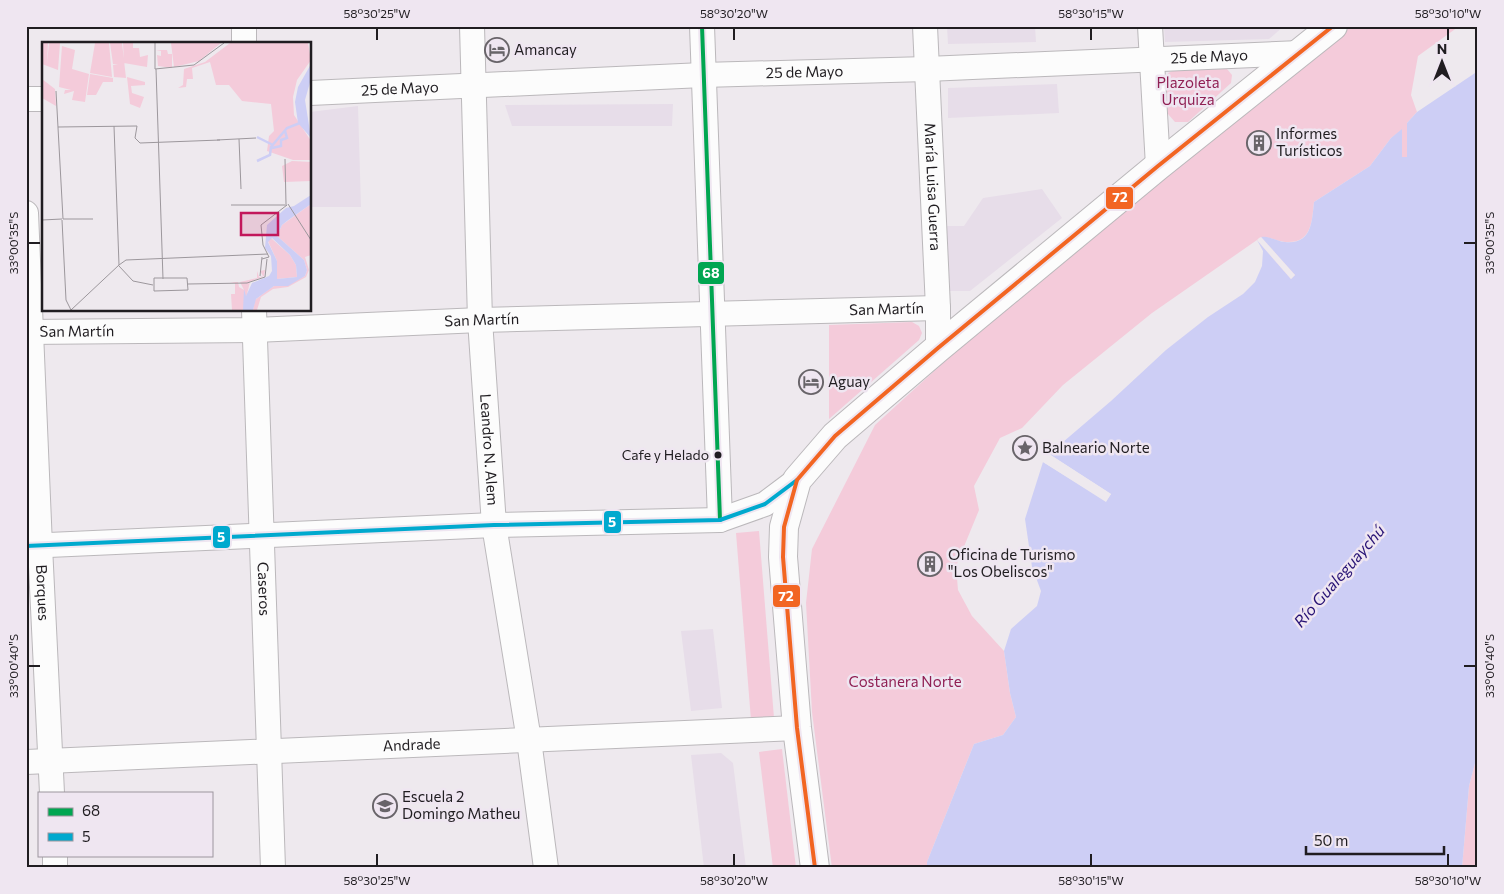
<svg xmlns="http://www.w3.org/2000/svg" width="1504" height="894" font-family="Commissioner,sans-serif">
<rect width="100%" height="100%" fill="#eee9ee"/>
<g fill="#e7dde9">
<polygon points="947,26 1035,26 1036,42 948,44"/>
<polygon points="1164,26 1284,26 1269,39 1165,42"/>
<polygon points="1057,84 1059,113 948,118 948,88"/>
<polygon points="673,104 672,126 512,126 505,105"/>
<polygon points="358,106 361,207 310,207 310,112"/>
<polygon points="1042,189 1062,218 970,291 950,291 945,226 964,226 983,198"/>
<polygon points="713,629 722,708 691,711 681,631"/>
<polygon points="721,753 733,763 746,868 704,868 691,755"/>
</g>
<g fill="#f4cbda">
<path d="M1352,26H1466L1458,27L1418,56L1411,95L1417,112L1407,123V157H1402V130L1391,138L1370,166L1314,202C1312,221 1312,244 1285,242C1277,241 1270,237 1261,237L1295,275L1291,279L1257,240L1152,313L1063,385L1022,428L1000,438L974,486L979,510L956,566L958,590L972,616L1004,651L1010,693L1016,717L1003,735L974,744L927,862V868H832L812,712L806,603L812,549L875,425L1032,282Z"/>
<polygon points="1227,69 1232,75 1231,83 1188,122 1175,122 1168,114 1166,80 1168,73 1175,70"/>
<polygon points="912,322 919,326 922,333 919,340 829,419 829,325"/>
<polygon points="759,531 774,718 751,720 736,533"/>
<polygon points="782,749 796,868 773,868 759,752"/>
<polygon points="1478,752 1478,868 1462,868 1469,786"/>
</g>
<path fill="#cdcef5" d="M1478,71V752L1469,786L1462,868H927V862L974,744L1003,735L1016,717L1010,693L1004,651L1011,629L1037,606L1041,591L1032,567L1025,519L1043,462L1106,501L1111,494L1049,454L1111,401L1166,350L1208,317L1243,294L1255,282L1262,266L1263,251L1257,240L1291,279L1295,275L1261,237C1269,236 1277,241 1285,242C1312,245 1312,221 1314,202L1370,166L1391,138L1402,129V157H1407V123L1417,112Z"/>
<g fill="#eee9ee">
<polygon points="1261,237 1295,275 1291,279 1257,240 1259,238 1291,275 1259,238"/>
<polygon points="1049,454 1111,494 1106,502 1043,462 1044,460 1105,498 1108,494 1047,456"/>
</g>
<g fill="none" stroke-linecap="round" stroke-linejoin="round">
<defs>
<g id="minor">
<polyline points="244,26 244,44"/>
<path id="s1" d="M472,26L480,320L494,525L529,740L546,868"/>
<polyline points="702,26 720,520"/>
<path id="s2" d="M925,26L938,308V348"/>
<polyline points="1150,26 1158,166"/>
<path id="s3" d="M310,93L703,75L927,69L1300,53"/>
<polyline points="26,99 44,99"/>
<path id="s4" d="M26,213L40,546L52,793"/>
<path id="s5" d="M254,310L273,868"/>
<path id="s6" d="M26,332L255,330L480,320L938,308"/>
<polyline points="26,546 494,525 720,520 765,504 797,480"/>
<path id="s7" d="M26,762L797,728"/>
<polyline points="55,855 55,868"/>
</g>
<polyline id="major" points="815,868 797,728 783,557 784,527 797,480 835,436 938,348 1158,166 1333,26"/>
</defs>
<use href="#minor" stroke="#bbb8bb" stroke-width="26"/>
<use href="#major" stroke="#bbb8bb" stroke-width="30"/>
<use href="#minor" stroke="#fcfcfc" stroke-width="24"/>
<use href="#major" stroke="#fcfcfc" stroke-width="28"/>
<defs>
<polyline id="bus-1" points="702,26 720,520"/>
<polyline id="bus-2" points="26,546 494,525 720,520 765,504 797,480"/>
<polyline id="bus-3" points="815,868 797,728 783,557 784,527 797,480 835,436 938,348 1158,166 1333,26"/>
</defs>
<use href="#bus-1" stroke="#efe6f1" stroke-width="8"/>
<use href="#bus-2" stroke="#efe6f1" stroke-width="8"/>
<use href="#bus-3" stroke="#efe6f1" stroke-width="8"/>
<use href="#bus-1" stroke="#00a651" stroke-width="4"/>
<use href="#bus-2" stroke="#00a9ce" stroke-width="4"/>
<use href="#bus-3" stroke="#f26522" stroke-width="4"/>
</g>
<path fill="none" stroke="#201d21" stroke-width="2" d="M377,28V40M734,28V40M1091,28V40M1448,28V40M28,243H40M1464,243H1476M28,666H40M1464,666H1476M377,854V866M734,854V866M1091,854V866M1448,854V866"/>
<defs>
<symbol id="hotel-ring" viewBox="-11 -11 22 22"><circle r="9.5" fill="#efe6f1" stroke="#686469" stroke-width="1.5"/><path d="M-6-4.5h1.5V1H6V5H4.5V3h-9V5H-6ZM-4 0a1.8 1.8 0 1 1 3.6 0ZM.5 0V-2.5h3Q6-2.5 6 0Z" fill="#686469"/></symbol>
<symbol id="building-ring" viewBox="-11 -11 22 22"><circle r="9.5" fill="#efe6f1" stroke="#686469" stroke-width="1.5"/><path d="M-4-6H4V6H1V3H-1V6H-4ZM-2.5-4.3h1.7v1.8h-1.7ZM.8-4.3h1.7v1.8H.8ZM-2.5-1h1.7V.8h-1.7ZM.8-1h1.7V.8H.8Z" fill="#686469"/></symbol>
<symbol id="sight-ring" viewBox="-11 -11 22 22"><circle r="9.5" fill="#efe6f1" stroke="#686469" stroke-width="1.5"/><path d="M0-6L1.8-2.2L6-1.7L2.9 1.2L3.7 5.4L0 3.3L-3.7 5.4L-2.9 1.2L-6-1.7L-1.8-2.2Z" fill="#686469"/></symbol>
<symbol id="school-ring" viewBox="-11 -11 22 22"><circle r="9.5" fill="#efe6f1" stroke="#686469" stroke-width="1.5"/><path d="M0-5L7-2L0 1L-7-2ZM-4 1L0 2.5L4 1V4Q0 6-4 4Z" fill="#686469"/></symbol>
</defs>
<g fill-rule="evenodd">
<use href="#hotel-ring" x="483" y="36" width="28" height="28"/>
<use href="#building-ring" x="1245" y="129" width="28" height="28"/>
<use href="#hotel-ring" x="797" y="368" width="28" height="28"/>
<use href="#sight-ring" x="1011" y="434" width="28" height="28"/>
<use href="#building-ring" x="916" y="550" width="28" height="28"/>
<use href="#school-ring" x="371" y="792" width="28" height="28"/>
</g>
<circle fill="#201d21" stroke="#efe6f1" stroke-width="2" cx="718" cy="455" r="4.5"/>
<g text-anchor="middle" stroke-width="5" stroke-linejoin="round" paint-order="stroke">
<g font-size="14" fill="#201d21" stroke="#efe6f1" text-anchor="end">
<text x="709" y="460">Cafe y Helado</text>
</g>
<g font-size="15" fill="#201d21" stroke="#efe6f1" text-anchor="start">
<text x="514" y="55">Amancay</text>
<text x="1276" y="139">Informes<tspan x="1276" dy="17">Turísticos</tspan></text>
<text x="828" y="387">Aguay</text>
<text x="1042" y="453">Balneario Norte</text>
<text x="948" y="560">Oficina de Turismo<tspan x="948" dy="17">"Los Obeliscos"</tspan></text>
<text x="402" y="802">Escuela 2<tspan x="402" dy="17">Domingo Matheu</tspan></text>
</g>
<g font-size="15" fill="#201d21" stroke="#efe6f1">
<text dy="5" stroke="none"><textPath href="#s3" startOffset="900">25 de Mayo</textPath></text>
<text dy="5" stroke="none"><textPath href="#s3" startOffset="495">25 de Mayo</textPath></text>
<text dy="5" stroke="none"><textPath href="#s3" startOffset="90">25 de Mayo</textPath></text>
<text dy="5" stroke="none"><textPath href="#s2" startOffset="161">María Luisa Guerra</textPath></text>
<text dy="5" stroke="none"><textPath href="#s6" startOffset="861">San Martín</textPath></text>
<text dy="5" stroke="none"><textPath href="#s6" startOffset="456">San Martín</textPath></text>
<text dy="5" stroke="none"><textPath href="#s6" startOffset="51">San Martín</textPath></text>
<text dy="5" stroke="none"><textPath href="#s1" startOffset="424">Leandro N. Alem</textPath></text>
<text dy="5" stroke="none"><textPath href="#s5" startOffset="279">Caseros</textPath></text>
<text dy="5" stroke="none"><textPath href="#s4" startOffset="380">Borques</textPath></text>
<text dy="5" stroke="none"><textPath href="#s7" startOffset="386">Andrade</textPath></text>
</g>
<g font-size="15" fill="#902054" stroke="#efe6f1">
<text x="1188" y="88">Plazoleta<tspan x="1188" dy="17">Urquiza</tspan></text>
<text x="905" y="687">Costanera Norte</text>
</g>
<g font-size="16" font-style="italic" fill="#261174" stroke="#efe6f1">
<text transform="translate(1339 576) rotate(-49)" y="6">Río Gualeguaychú</text>
</g>
</g>
<g transform="translate(42 42)">
<rect width="269" height="269" fill="#eee9ee"/>
<path d="M0,1H6L5,22L7,1H18L16,28L0,22ZM53,1H67L70,35L48,31ZM68,1H80L84,36L72,35L71,23L76,22H71ZM81,1H91V6H97L98,15L106,13L105,25L82,21ZM129,1H179L157,19L132,25ZM188,1H266L269,18L255,38L251,55L252,73L269,99V118H251L225,109L227,94L232,89L229,62L200,59L187,43H174L168,20L150,26L151,37H145L144,45L136,46L141,43L142,27L163,20ZM20,4L33,8L30,27L47,32L43,60L30,58L32,49L22,52L23,48H29L17,45ZM125,8L126,12H130V26L116,24L115,13L119,14V9L114,8ZM48,32L71,36V40H61L54,53H45ZM85,35L103,40V43L89,44L90,51L102,55L98,66L88,62ZM0,37L13,47L14,64L0,56ZM250,119L269,120V139L242,140L240,124ZM269,162V213L263,215L267,228L264,235L246,245L231,247L219,255L215,268H211L213,258L226,248L232,244H244L263,234L265,228L262,218L235,194L240,183ZM229,196L248,213L254,223L255,235L235,237V219L226,199ZM223,228L222,234L208,240L201,268H190L189,252H193V241L188,240H196L197,245L202,248L198,240L215,236V229L217,235L221,234L218,229Z" fill="#f4cbda"/>
<path d="M269,22V37L263,58L269,96L256,81L253,60L256,45ZM269,153V162L245,179L247,182L245,179L240,183L235,194L262,218L265,228L263,234L246,244H232L214,257L211,268H201L202,247L204,254L210,241L227,234L230,229L229,214L223,206L225,183L244,166L252,164ZM230,196L248,213L254,223L255,235L235,237V219L226,200Z" fill="#cdcef5" fill-rule="evenodd"/>
<path fill="none" stroke="#cdcef5" stroke-width="2.5" d="M215,95L231,103M230,106L239,104V98L245,96L243,89M215,119L228,113L229,105L245,86L258,81"/>
<path fill="none" stroke="#9c979c" stroke-width="1" d="M113,1V27L152,23L182,1M114,27L121,237M14,49L21,177M72,84L77,223L84,218L226,212M16,85L95,84L93,96L98,101L178,98M197,97L199,147M175,98L214,96M243,117L244,162M246,162L269,198M189,163H245M21,177H51M0,178L20,177M20,178L24,258L29,268M220,217L227,215L221,203L219,183L245,163M77,224L91,239L111,243M218,234L220,215M223,235L225,217M112,236H145L146,248L112,249ZM146,242L205,241L223,235M29,268L77,223"/>
<path fill="#c2185b" fill-opacity="0.15" stroke="#c2185b" stroke-width="2.5" d="M199,171H236V193H199Z"/>
<rect width="269" height="269" fill="none" stroke="#201d21" stroke-width="2.5"/>
</g>
<g stroke="#efe6f1" stroke-width="2">
<rect x="1105" y="186" width="29" height="24" rx="5" fill="#f26522"/>
<rect x="697" y="261" width="28" height="24" rx="5" fill="#00a651"/>
<rect x="603" y="510" width="19" height="24" rx="5" fill="#00a9ce"/>
<rect x="212" y="525" width="19" height="24" rx="5" fill="#00a9ce"/>
<rect x="772" y="584" width="29" height="24" rx="5" fill="#f26522"/>
</g>
<g font-size="14" text-anchor="middle" font-weight="bold" fill="#fff">
<text x="1120" y="202">72</text>
<text x="711" y="278">68</text>
<text x="612" y="527">5</text>
<text x="221" y="542">5</text>
<text x="786" y="601">72</text>
</g>
<rect width="1504" height="894" fill="none" stroke="#efe6f1" stroke-width="55"/>
<rect x="38" y="792" width="175" height="65" fill="#efe6f1" stroke="#9c969e"/>
<rect x="48" y="808" width="25" height="8" fill="#00a651" stroke="#9c969e"/>
<text x="82" y="816" font-size="15" fill="#201d21">68</text>
<rect x="48" y="833" width="25" height="8" fill="#00a9ce" stroke="#9c969e"/>
<text x="82" y="842" font-size="15" fill="#201d21">5</text>
<g transform="translate(1442 62)" stroke="#efe6f1" stroke-width="4" paint-order="stroke">
<path d="M0-4L9 19L0 12L-9 19Z" fill="#201d21"/>
<text y="-8" font-size="14" font-weight="bold" text-anchor="middle" fill="#201d21">N</text>
</g>
<path d="M1306 846v8h138v-8" fill="none" stroke="#201d21" stroke-width="2.5"/>
<text x="1314" y="846" font-size="15" fill="#201d21" stroke="#efe6f1" stroke-width="4" paint-order="stroke">50 m</text>
<rect x="28" y="28" width="1448" height="838" fill="none" stroke="#201d21" stroke-width="2"/>
<g font-size="12" text-anchor="middle" fill="#201d21">
<text x="377" y="18">58°30'25"W</text>
<text x="734" y="18">58°30'20"W</text>
<text x="1091" y="18">58°30'15"W</text>
<text x="1448" y="18">58°30'10"W</text>
<text transform="translate(14 243) rotate(-90)" y="4">33°00'35"S</text>
<text transform="translate(1490 243) rotate(-90)" y="4">33°00'35"S</text>
<text transform="translate(14 666) rotate(-90)" y="4">33°00'40"S</text>
<text transform="translate(1490 666) rotate(-90)" y="4">33°00'40"S</text>
<text x="377" y="885">58°30'25"W</text>
<text x="734" y="885">58°30'20"W</text>
<text x="1091" y="885">58°30'15"W</text>
<text x="1448" y="885">58°30'10"W</text>
</g>
</svg>
